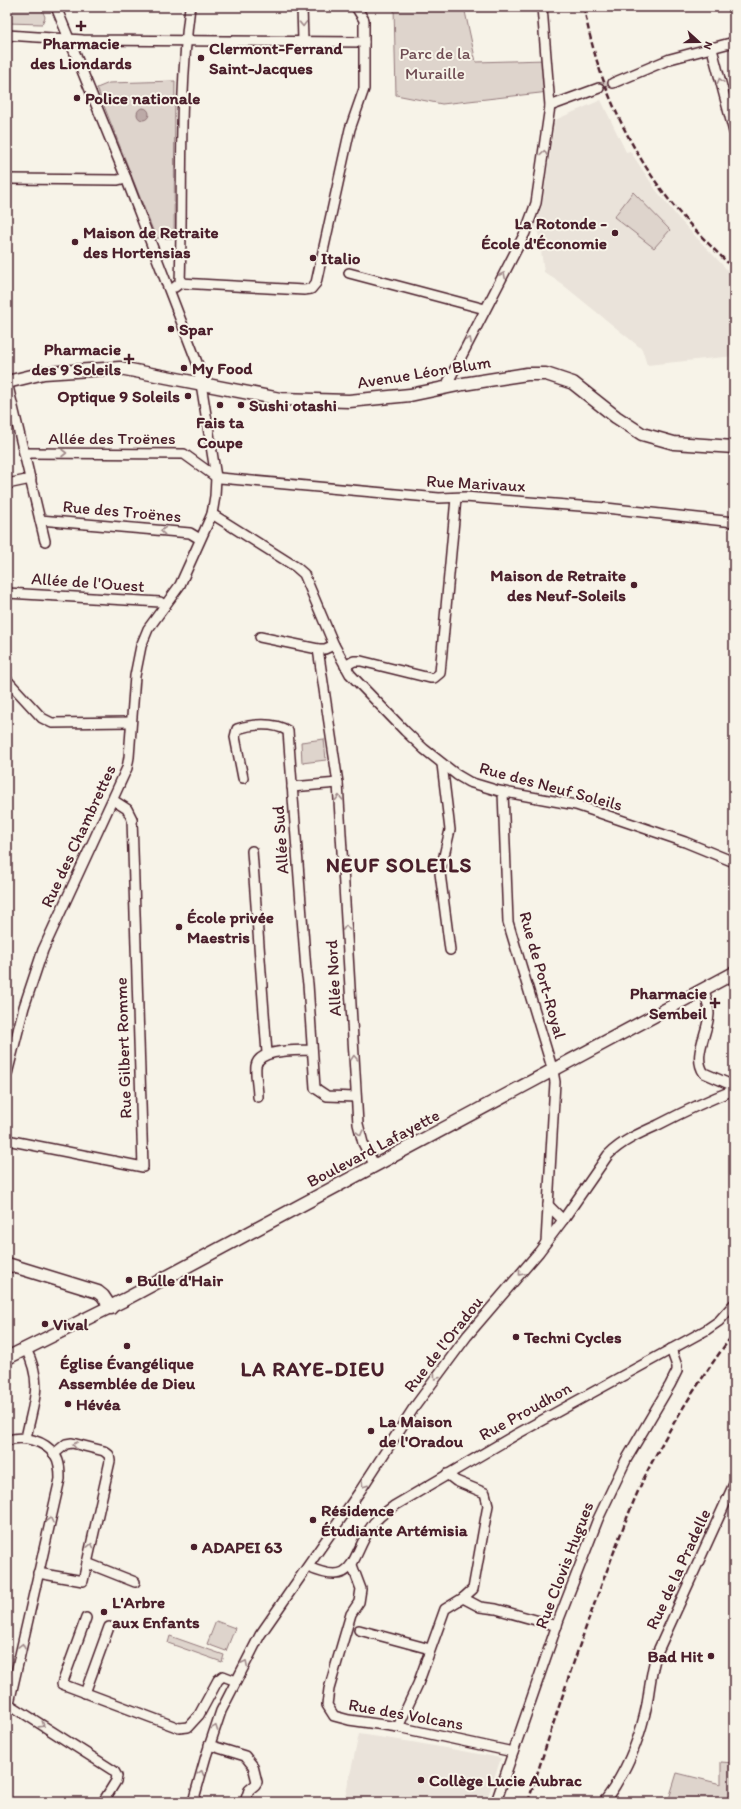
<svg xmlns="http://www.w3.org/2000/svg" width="741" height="1809" font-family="Itim,sans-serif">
<rect width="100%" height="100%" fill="#f7f3e8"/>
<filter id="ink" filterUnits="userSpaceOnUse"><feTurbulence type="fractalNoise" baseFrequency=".025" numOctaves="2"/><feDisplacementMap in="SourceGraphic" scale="8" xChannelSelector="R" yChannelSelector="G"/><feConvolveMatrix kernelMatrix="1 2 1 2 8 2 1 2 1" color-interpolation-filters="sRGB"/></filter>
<g filter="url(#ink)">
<g fill="#eae3da">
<polygon points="601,100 626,152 630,151 656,190 679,219 734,277 734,356 647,365 642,349 562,284 544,272 539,237 537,230 534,227 542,206 555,120"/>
<polygon points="359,1734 412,1742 501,1758 486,1802 344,1802"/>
</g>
<g fill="#ded4cc" stroke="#947a7c">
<polygon points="7,7 41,7 45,17 42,24 7,23"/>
<polygon points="394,7 464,7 476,62 546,60 549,92 442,104 396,95"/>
<polygon points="175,81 174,238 156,238 97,88 109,83"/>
<polygon points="633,192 670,230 654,248 614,217"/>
<polygon points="324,739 326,760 302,763 301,742"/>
<polygon points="216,1621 235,1628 226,1651 207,1644"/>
<polygon points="170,1636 224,1655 222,1662 168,1643"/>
<polygon points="721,1762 734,1763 734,1802 668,1802 677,1773 721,1784"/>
</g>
<circle fill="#bcaaa7" stroke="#8e7275" cx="143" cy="114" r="6"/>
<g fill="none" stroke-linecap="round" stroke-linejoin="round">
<polyline stroke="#d4c9c2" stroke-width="9" stroke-dasharray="9 4.5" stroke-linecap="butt" points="599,88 613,83"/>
<defs>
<g id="minor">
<polyline points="302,7 303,41"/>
<polyline points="7,35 83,40 364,42"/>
<polyline points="712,49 734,132"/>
<polyline points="613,83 670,59 734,42"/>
<polyline points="550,106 599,88"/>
<polyline points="7,179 118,180 126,178"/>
<polyline points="349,273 485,309"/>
<polyline points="180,283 304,290 311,289 316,283 350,129 364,89 364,20 356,7"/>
<path d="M175,287L180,283C183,191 178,98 190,7"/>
<polyline points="7,382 45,541"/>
<polyline points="445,388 525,233 536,203 550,106 542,7"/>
<polyline points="25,453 184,454 216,477 220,478 439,498 465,497 606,508 734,522"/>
<polyline points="7,484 31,479"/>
<polyline points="212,514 296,567 304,574 334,645 350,674 405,731 424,749 457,775 469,782 499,791 576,805 597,812 685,842 734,862"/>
<polyline points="40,520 190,533 200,539"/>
<polyline points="7,593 160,602 165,606"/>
<polyline points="260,637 318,649 325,649 334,645"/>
<polyline points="318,649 338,783 358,1124 363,1143 375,1166"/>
<polyline points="345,666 354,661 361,661 430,678 434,678 440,673 456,498"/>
<polyline points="7,680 42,718 52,723 131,722"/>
<polyline points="442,764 450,830 440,873 450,950"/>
<path d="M243,778L235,737L237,729C252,724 274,722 288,731L306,970L308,984L315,1088L327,1096L356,1097"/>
<polyline points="292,787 338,783"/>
<polyline points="503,792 508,922 553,1071 555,1082 546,1242"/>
<polyline points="252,851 267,1053"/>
<path d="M704,989C706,998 709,1005 709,1014C708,1033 692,1056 704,1073L734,1086"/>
<polyline points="7,1074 24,1007 43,950 127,768 129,757 135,676 141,646 148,629 180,585 212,514 215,496 216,477 198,365 126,178 56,7"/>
<path d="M258,1097C258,1087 255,1075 256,1066C259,1048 298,1051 312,1050"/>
<polyline points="7,1140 143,1167 132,819 127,809 113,800"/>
<polyline points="548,1205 563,1220"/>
<path d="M26,1438C33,1402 44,1385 26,1349"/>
<path d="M7,1441C22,1434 45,1441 55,1455C60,1462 60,1471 60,1479L7,1712"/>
<polyline points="87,1563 135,1582"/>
<polyline points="352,1565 361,1589 359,1602 351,1614 329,1689 327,1705 334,1716 349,1720 398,1727 513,1752"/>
<path d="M308,1567C354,1587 350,1562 369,1530C375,1519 384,1513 394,1506L517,1434L706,1330L719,1321L734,1304"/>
<polyline points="38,1573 83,1581 110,1461 109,1455 104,1451 72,1443 66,1444 54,1454"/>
<polyline points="463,1598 480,1607 496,1609 557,1626"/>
<polyline points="86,1618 62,1684 179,1728 188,1727 199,1715 218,1680 223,1676 236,1681"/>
<polyline points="359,1630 430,1649"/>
<polyline points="85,1693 109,1627"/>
<polyline points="9,1704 114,1771 117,1776 116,1781 103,1802"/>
<polyline points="398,1727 418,1684 445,1609 463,1598 473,1589 488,1505 485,1493 456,1481 447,1474"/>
<polyline points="209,1745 245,1756 253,1766 257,1782 255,1785 249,1790 245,1802"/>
<path d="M193,1802L206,1756L221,1711L260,1635L360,1491L413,1409L467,1336L539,1252L563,1220L608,1155C622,1141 640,1133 658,1125C683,1112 708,1100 734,1090"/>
<polyline points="496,1802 559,1619 598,1519 626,1460 670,1385 677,1371 677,1366 671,1349"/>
<path d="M604,1802C625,1774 640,1739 647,1704C650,1687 651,1670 657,1653L734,1484"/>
</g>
<g id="major">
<polyline points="7,382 44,373 120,368 280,399 349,401 410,395 463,384 527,374 546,374 573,383 616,417 642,434 674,443 734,447"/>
<polyline points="7,1264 98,1292 103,1296 111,1308"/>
<polyline points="7,1358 124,1300 734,973"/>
</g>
</defs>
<use href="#minor" stroke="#4a1f2b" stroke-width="12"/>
<use href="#major" stroke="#4a1f2b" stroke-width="15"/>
<use href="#minor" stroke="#f7f3e8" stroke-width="9"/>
<use href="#major" stroke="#f7f3e8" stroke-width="12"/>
<g stroke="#4a1f2b" stroke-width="2.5" stroke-dasharray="6 3" stroke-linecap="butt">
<path d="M584,7C597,82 629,151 677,210C695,231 715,250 734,269"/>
<path d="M528,1802C553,1725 577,1648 606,1573C620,1536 633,1499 651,1464C675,1418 703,1375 734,1333"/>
</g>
</g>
<defs><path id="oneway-chevron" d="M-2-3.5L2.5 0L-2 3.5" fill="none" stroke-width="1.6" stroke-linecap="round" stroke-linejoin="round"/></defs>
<g stroke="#a0898a">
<use href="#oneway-chevron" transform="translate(303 24) rotate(88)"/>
<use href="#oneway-chevron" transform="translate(720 81) rotate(-104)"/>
<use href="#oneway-chevron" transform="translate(544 153) rotate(-81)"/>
<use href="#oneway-chevron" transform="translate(503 275) rotate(-63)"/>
<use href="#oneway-chevron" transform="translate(469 340) rotate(-63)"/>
<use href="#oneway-chevron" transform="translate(64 453)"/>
<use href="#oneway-chevron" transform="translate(163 531) rotate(-175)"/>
<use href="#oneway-chevron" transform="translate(339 798) rotate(-93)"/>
<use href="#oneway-chevron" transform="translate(346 928) rotate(-93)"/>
<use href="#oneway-chevron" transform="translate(354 1058) rotate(-93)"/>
<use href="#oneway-chevron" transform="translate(360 1133) rotate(75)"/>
<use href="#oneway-chevron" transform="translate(521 1273) rotate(130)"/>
<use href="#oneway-chevron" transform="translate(436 1377) rotate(127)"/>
<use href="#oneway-chevron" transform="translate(75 1445) rotate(-170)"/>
<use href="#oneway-chevron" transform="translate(364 1485) rotate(123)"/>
<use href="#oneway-chevron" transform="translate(50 1520) rotate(-77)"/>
<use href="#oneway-chevron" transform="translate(91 1546) rotate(-77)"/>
<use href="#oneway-chevron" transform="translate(22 1646) rotate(-77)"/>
<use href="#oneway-chevron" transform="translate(245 1663) rotate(-63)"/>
<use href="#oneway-chevron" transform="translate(42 1725) rotate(32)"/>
<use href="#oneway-chevron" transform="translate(215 1728) rotate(-70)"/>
<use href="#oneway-chevron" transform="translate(201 1773) rotate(-74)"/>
</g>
</g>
<g fill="#4a1f2b" stroke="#f7f3e8" stroke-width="1.5">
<path d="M79 20h4v4h4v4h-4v4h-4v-4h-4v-4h4z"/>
<circle cx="201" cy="58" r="4"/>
<circle cx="77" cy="98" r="4"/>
<circle cx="615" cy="233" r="4"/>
<circle cx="75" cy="242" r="4"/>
<circle cx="313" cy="258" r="4"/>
<circle cx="171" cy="329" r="4"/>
<path d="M127 353h4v4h4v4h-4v4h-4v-4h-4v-4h4z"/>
<circle cx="184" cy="368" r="4"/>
<circle cx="188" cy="396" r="4"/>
<circle cx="220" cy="405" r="4"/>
<circle cx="241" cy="405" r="4"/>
<circle cx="634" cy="585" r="4"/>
<circle cx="179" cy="927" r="4"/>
<path d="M713 997h4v4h4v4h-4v4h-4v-4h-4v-4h4z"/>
<circle cx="129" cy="1280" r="4"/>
<circle cx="45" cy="1324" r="4"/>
<circle cx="516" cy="1337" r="4"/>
<circle cx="127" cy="1346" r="4"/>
<circle cx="68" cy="1404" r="4"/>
<circle cx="371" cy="1431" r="4"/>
<circle cx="313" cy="1520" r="4"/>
<circle cx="194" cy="1547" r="4"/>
<circle cx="104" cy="1612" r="4"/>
<circle cx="711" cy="1656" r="4"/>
<circle cx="421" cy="1780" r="4"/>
</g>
<g text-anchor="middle" stroke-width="4" stroke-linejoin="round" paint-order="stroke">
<g font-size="17" font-weight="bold" fill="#4a1f2b" stroke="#f7f3e8" text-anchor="start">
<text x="81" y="49" text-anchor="middle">Pharmacie<tspan x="81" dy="20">des Liondards</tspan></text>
<text x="209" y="54">Clermont-Ferrand<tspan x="209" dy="20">Saint-Jacques</tspan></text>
<text x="85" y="104">Police nationale</text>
<text x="607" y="229" text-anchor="end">La Rotonde -<tspan x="607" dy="20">École d'Économie</tspan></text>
<text x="83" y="238">Maison de Retraite<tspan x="83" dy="20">des Hortensias</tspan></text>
<text x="321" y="264">Italio</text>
<text x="179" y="335">Spar</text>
<text x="121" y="355" text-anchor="end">Pharmacie<tspan x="121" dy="20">des 9 Soleils</tspan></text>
<text x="192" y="374">My Food</text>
<text x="180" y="402" text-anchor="end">Optique 9 Soleils</text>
<text x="249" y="411">Sushi otashi</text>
<text x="220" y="428" text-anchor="middle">Fais ta<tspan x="220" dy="20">Coupe</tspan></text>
<text x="626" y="581" text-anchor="end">Maison de Retraite<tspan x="626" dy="20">des Neuf-Soleils</tspan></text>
<text x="187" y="923">École privée<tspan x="187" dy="20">Maestris</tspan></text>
<text x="707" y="999" text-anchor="end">Pharmacie<tspan x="707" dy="20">Sembeil</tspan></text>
<text x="137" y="1286">Bulle d'Hair</text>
<text x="53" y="1330">Vival</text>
<text x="524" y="1343">Techni Cycles</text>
<text x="127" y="1369" text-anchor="middle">Église Évangélique<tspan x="127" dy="20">Assemblée de Dieu</tspan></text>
<text x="76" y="1410">Hévéa</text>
<text x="379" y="1427">La Maison<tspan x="379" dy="20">de l'Oradou</tspan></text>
<text x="321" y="1516">Résidence<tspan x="321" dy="20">Étudiante Artémisia</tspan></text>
<text x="202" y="1553">ADAPEI 63</text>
<text x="112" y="1608">L'Arbre<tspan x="112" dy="20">aux Enfants</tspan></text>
<text x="703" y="1662" text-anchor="end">Bad Hit</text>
<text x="429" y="1786">Collège Lucie Aubrac</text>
</g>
<g font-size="17" fill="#6f4c53" stroke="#f7f3e8">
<text x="435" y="59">Parc de la<tspan x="435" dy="20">Muraille</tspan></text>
</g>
<g font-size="17" fill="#4a1f2b" stroke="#f7f3e8">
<text transform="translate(424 372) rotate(-9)" y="6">Avenue Léon Blum</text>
<text x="112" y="444">Allée des Troënes</text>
<text transform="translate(476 483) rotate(3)" y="6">Rue Marivaux</text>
<text transform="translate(122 511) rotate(5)" y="6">Rue des Troënes</text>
<text transform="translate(88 582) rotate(4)" y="6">Allée de l'Ouest</text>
<text transform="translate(551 786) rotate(15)" y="6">Rue des Neuf Soleils</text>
<text transform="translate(78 836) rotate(-65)" y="6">Rue des Chambrettes</text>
<text transform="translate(280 840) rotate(-94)" y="6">Allée Sud</text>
<text transform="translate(543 975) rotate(74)" y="6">Rue de Port-Royal</text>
<text transform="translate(333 978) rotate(-93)" y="6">Allée Nord</text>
<text transform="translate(123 1048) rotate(-92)" y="6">Rue Gilbert Romme</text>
<text transform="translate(373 1148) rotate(-28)" y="6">Boulevard Lafayette</text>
<text transform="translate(443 1344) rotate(-52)" y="6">Rue de l'Oradou</text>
<text transform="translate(525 1411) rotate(-29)" y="6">Rue Proudhon</text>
<text transform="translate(564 1565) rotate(-69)" y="6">Rue Clovis Hugues</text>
<text transform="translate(678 1569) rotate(-65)" y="6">Rue de la Pradelle</text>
<text transform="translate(406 1714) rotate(10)" y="6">Rue des Volcans</text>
</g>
<g font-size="21" font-weight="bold" letter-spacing="1" fill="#4a1f2b" stroke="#f7f3e8">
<text x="399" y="872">NEUF SOLEILS</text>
<text x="313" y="1376">LA RAYE-DIEU</text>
</g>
</g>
<rect width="741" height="1809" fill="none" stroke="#f7f3e8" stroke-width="24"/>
<rect x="12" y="12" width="717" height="1785" fill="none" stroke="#4a1f2b" stroke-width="1.5" filter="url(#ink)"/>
<g transform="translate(699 42) rotate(111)" stroke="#f7f3e8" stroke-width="3" paint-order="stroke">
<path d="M0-3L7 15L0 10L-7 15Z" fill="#4a1f2b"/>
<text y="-6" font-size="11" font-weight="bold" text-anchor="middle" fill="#4a1f2b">N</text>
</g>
</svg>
